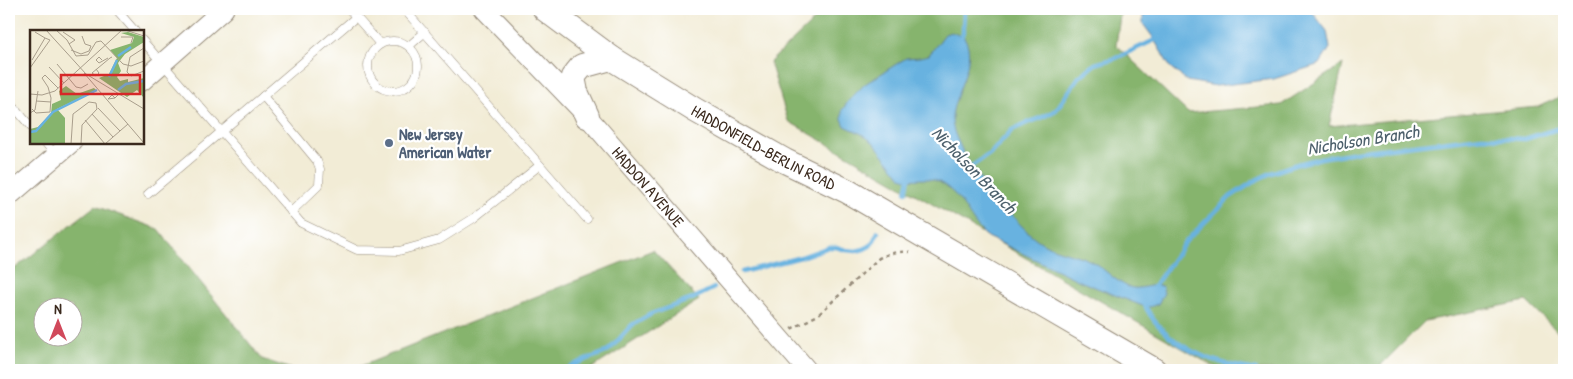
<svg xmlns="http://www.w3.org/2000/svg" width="1573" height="379" font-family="'Patrick Hand',sans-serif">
<rect width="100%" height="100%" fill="#fff"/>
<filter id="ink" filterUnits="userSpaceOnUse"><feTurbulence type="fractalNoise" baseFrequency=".02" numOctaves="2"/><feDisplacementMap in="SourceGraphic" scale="10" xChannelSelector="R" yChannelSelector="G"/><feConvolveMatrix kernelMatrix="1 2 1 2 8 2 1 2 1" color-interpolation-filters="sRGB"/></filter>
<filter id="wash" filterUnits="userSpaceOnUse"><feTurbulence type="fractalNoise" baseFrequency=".0096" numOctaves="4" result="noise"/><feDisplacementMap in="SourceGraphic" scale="20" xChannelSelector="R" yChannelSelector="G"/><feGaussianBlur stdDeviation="1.12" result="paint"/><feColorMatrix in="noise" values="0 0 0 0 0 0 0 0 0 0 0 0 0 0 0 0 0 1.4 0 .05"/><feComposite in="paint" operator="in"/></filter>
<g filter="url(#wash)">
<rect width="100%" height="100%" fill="#f2ecd6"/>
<g fill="#86b46d" stroke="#606f46" fill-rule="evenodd">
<polygon points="826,9 1121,9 1116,45 1188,113 1281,105 1343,64 1329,126 1538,107 1564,95 1564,338 1526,301 1425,321 1376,370 1220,370 788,121 770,62"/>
<path d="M95,206L158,229L262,359L294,370H9V273ZM42,306H72V336H42Z"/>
<polygon points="653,250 699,300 589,370 351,370"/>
</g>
<g fill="#68b2e0" stroke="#526e7f">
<polygon points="1143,9 1310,9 1327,31 1330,48 1320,64 1274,79 1216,86 1187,81 1170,67 1152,36 1143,24"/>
<path d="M951,32L964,37C979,60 953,94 952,118C952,127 955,135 959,143C969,168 983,183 1000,202C1013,216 1025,232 1041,242C1057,252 1075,253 1091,261C1103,267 1117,283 1129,287C1140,291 1151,283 1162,286L1164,293L1158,304L1150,307H1145L1082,282L988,237C967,221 965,196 939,182C925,175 915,183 901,177L874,143L862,134L845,126L842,119V110L850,99L865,84L906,58L920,57L929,55L945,34Z"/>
</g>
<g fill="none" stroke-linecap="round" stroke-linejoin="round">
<g stroke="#68b2e0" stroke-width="4.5">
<polyline points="960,40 963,32 964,9"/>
<polyline points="966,170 991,153 1012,130 1029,122 1041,118 1056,110 1079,77 1095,64 1116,58 1159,38"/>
<polyline points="906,192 910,174"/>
<polyline points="742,272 801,257 829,247 836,247 846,250 856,251 864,249 870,246 873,242 878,232"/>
<polyline points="1153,288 1186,241 1230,197 1258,179 1271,173 1294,165 1321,158 1356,152 1482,137 1525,139 1557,129 1564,130"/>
<path d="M1143,301C1147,311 1153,320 1160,327C1186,355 1220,364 1256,370"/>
<polyline points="565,370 578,363 606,352 612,347 632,325 651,314 692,299 714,288"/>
</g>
</g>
</g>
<g filter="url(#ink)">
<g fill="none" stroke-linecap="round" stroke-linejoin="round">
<defs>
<g id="service">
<polyline points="116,9 135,31"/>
<polyline points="349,9 380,44"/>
<polyline points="404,9 587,219"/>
<polyline points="142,40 301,223 357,250 399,251 439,240 474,218 540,165"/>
<circle cx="393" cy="66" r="25"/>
<polyline points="409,46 425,32"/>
<polyline points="263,96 317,161 320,169 319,185 291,212"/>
<polyline points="9,101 31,127"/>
<polyline points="45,142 55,155"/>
<polyline points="148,194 356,17"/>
</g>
<g id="tertiary">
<path id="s1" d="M484,9L587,116L807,370"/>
<polyline points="142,81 224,9"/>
<polyline points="9,196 72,142"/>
</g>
<g id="primary">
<path id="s2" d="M545,9L611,58L695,110L785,161L847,191L1154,370"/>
<polyline points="587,116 576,92 573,77 582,66 611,58"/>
</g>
</defs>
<use href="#service" stroke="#968b7a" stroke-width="9"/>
<use href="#tertiary" stroke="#968b7a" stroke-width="21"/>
<use href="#primary" stroke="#968b7a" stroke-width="26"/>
<path stroke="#968b7a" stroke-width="2.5" stroke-dasharray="4 4" stroke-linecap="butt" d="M791,329L818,315L879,258C890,253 898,251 910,252"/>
<use href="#service" stroke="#fff" stroke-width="8"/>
<use href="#tertiary" stroke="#fff" stroke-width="19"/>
<use href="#primary" stroke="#fff" stroke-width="24"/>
</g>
</g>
<circle fill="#5c6f8a" stroke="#fff" stroke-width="2" cx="389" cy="143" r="5"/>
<g text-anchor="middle" stroke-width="4.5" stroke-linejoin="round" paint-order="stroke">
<g font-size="16" font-weight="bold" fill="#4e5e75" stroke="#fff" text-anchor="start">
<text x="399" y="140">New Jersey<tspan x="399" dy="18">American Water</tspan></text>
</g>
<g font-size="16" fill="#3b2a1e" stroke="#fff">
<text dy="6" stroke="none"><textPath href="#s2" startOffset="259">HADDONFIELD-BERLIN ROAD</textPath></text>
<text dy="6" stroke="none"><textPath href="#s1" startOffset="242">HADDON AVENUE</textPath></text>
</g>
<g font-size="18" font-style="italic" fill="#4d606c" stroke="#fff">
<text transform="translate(1363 140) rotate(-9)" y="6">Nicholson Branch</text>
<text transform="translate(974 170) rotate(46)" y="6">Nicholson Branch</text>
</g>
</g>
<g transform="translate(30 30)">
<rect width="114" height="114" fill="#f2ecd6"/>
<path d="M98,2L114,7V12L95,24L88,33L91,41L87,47L90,51L98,49V52L114,48V68L107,60L97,67L69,48L79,44L87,28L80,20L102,13L104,7L91,3ZM36,56L47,64L64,58L66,60L27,79L35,88V114H0V99L8,97L21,84L22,74L31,70L29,61Z" fill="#86b46d"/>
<path fill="none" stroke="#68b2e0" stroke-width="2.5" d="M88,26L101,17M79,47L87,30M88,60L96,54L114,51M0,102L6,101L23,82L67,60"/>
<path fill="none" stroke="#a99e8c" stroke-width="1" d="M16,0L56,44L114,79M26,0L37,10L46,26L58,25L66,12L71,11L93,34L101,36L114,31M95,0L114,6M33,2L45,10L39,14M91,7H103L101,13M114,18L100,27L97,42L101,46L114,41M41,20L51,24L59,21L61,16L55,14L52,6M2,30L15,8L5,2M72,30L69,27L66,30L69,33L78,28M27,34L46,57L51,58L58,54M19,37L34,53M0,38L20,10L15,8M66,39L69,43L66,46L62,43L80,28L82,27M54,43L114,113M0,64L12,65L25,61L92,0M85,68L82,65L78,69L85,68L89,64M6,71L21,72M68,78L90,101M2,79L6,83L20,82L21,68L18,57L12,48L15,45L28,58M0,83L5,80L8,61M62,84L83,107M55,90L75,114L98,94M41,114L43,84L59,72L66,73M51,114L52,95L67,79L66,73"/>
<path fill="#d62828" fill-opacity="0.15" stroke="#d62828" stroke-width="2.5" d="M31,45H110V64H31Z"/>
<rect width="114" height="114" fill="none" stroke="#3b2a1e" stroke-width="2.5"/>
</g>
<rect width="1573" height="379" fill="none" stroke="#fff" stroke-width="30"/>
<g transform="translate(58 322)"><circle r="24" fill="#ffffff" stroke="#b1aaa5"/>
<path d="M0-4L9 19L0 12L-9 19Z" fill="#d1495b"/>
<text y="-8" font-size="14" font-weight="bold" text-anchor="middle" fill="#3b2a1e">N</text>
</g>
</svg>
